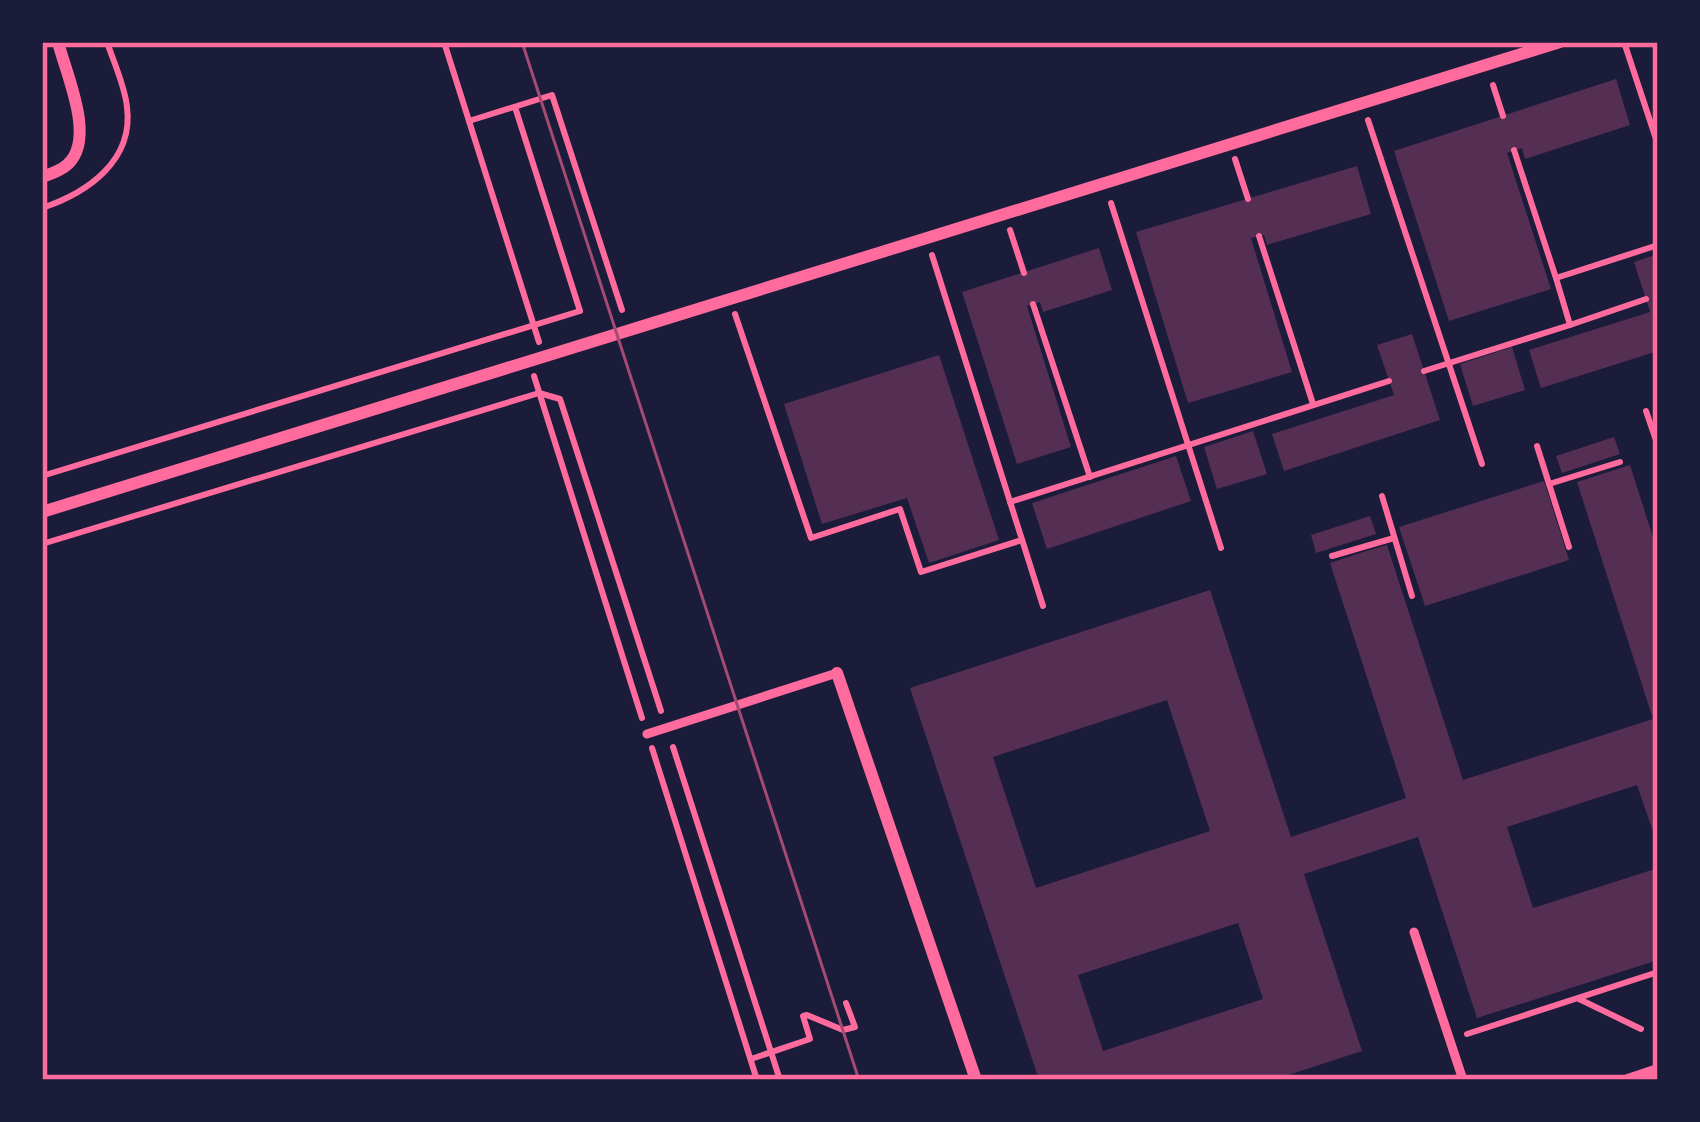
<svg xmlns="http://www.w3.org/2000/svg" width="1700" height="1122" font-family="'Noto Sans',sans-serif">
<rect width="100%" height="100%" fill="#1b1b3a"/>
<g fill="#542f53" fill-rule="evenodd">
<polygon points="1616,79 1630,125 1525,159 1522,148 1507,153 1551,289 1449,321 1394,151"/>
<polygon points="1357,166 1371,214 1267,245 1264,235 1251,238 1292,372 1188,403 1136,232"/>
<polygon points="1099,248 1112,290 1043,312 1040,302 1027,306 1071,447 1017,464 962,292"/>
<polygon points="1658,254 1658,351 1541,388 1529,350 1650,312 1634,262"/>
<polygon points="1412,334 1440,420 1284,471 1272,434 1394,395 1377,345"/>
<polygon points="1512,347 1525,390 1473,406 1460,364"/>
<polygon points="939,355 999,540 929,563 907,498 822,524 784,404"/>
<polygon points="1253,431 1267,474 1217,489 1204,447"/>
<polygon points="1614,437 1620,454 1562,473 1556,456"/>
<polygon points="1176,456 1191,501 1047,549 1032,503"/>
<path d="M1630,465L1658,553V846L1637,785L1507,827L1533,908L1658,868V960L1477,1018L1418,837L1304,874L1362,1051L1273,1080H1039L910,688L1210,590L1291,837L1406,798L1330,563L1366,551L1387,545L1463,780L1653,719L1577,482ZM1167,700L1210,831L1036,888L993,757ZM1238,923L1263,999L1103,1051L1078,975Z"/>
<polygon points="1544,481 1569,560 1425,606 1399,527"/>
<polygon points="1370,516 1376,534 1316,553 1311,535"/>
</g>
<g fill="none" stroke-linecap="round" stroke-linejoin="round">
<g stroke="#ff6b9d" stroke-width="6">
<polyline points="444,42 539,342"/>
<polyline points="1624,42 1658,145"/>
<polyline points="1493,85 1503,116"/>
<polyline points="515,107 580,311"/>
<polyline points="1368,120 1482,464"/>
<polyline points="469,121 552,95 622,310"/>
<polyline points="1514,150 1556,278"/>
<polyline points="1235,159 1248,199"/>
<polyline points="1111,203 1221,548"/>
<path d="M42,208C87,193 134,161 127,107C125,86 114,63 107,42"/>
<polyline points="1010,230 1024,273"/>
<polyline points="1259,236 1313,404"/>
<polyline points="932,255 1043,606"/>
<polyline points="1033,304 1090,477"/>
<polyline points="735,314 811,538 900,509 921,572 1022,540"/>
<polyline points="1570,325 1646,299"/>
<polyline points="1424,371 1570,325 1556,278 1658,245"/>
<polyline points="534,376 642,718"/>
<polyline points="1646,411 1658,446"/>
<polyline points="1537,446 1569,547"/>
<polyline points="42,476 580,311"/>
<polyline points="1549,484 1620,462"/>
<polyline points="1382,496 1412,596"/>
<polyline points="1010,502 1389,381"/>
<polyline points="42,544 539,393 560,399 661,711"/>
<polyline points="1332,556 1394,538"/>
<polyline points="673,747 780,1080"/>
<polyline points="652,748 757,1080"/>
<polyline points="1579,999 1641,1029"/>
<polyline points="1467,1034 1658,972"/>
<polyline points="751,1059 810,1039 803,1016 807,1015 843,1030 855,1027 846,1003"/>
</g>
<g stroke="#ff6b9d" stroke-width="9">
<polyline points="647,734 837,673"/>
<polyline points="1414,932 1463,1080"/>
</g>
<g stroke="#ff6b9d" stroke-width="12">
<path d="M42,177C51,174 62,170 68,164C96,138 66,74 58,42"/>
<polyline points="42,512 1560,42"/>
<polyline points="837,673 976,1080"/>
<polyline points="1628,1080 1658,1070"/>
</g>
<polyline stroke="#a44b75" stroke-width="3" points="522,42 859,1080"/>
</g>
<rect width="1700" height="1122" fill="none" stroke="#1b1b3a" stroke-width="90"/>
<rect x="45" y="45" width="1610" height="1032" fill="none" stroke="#ff6b9d" stroke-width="4.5"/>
</svg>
